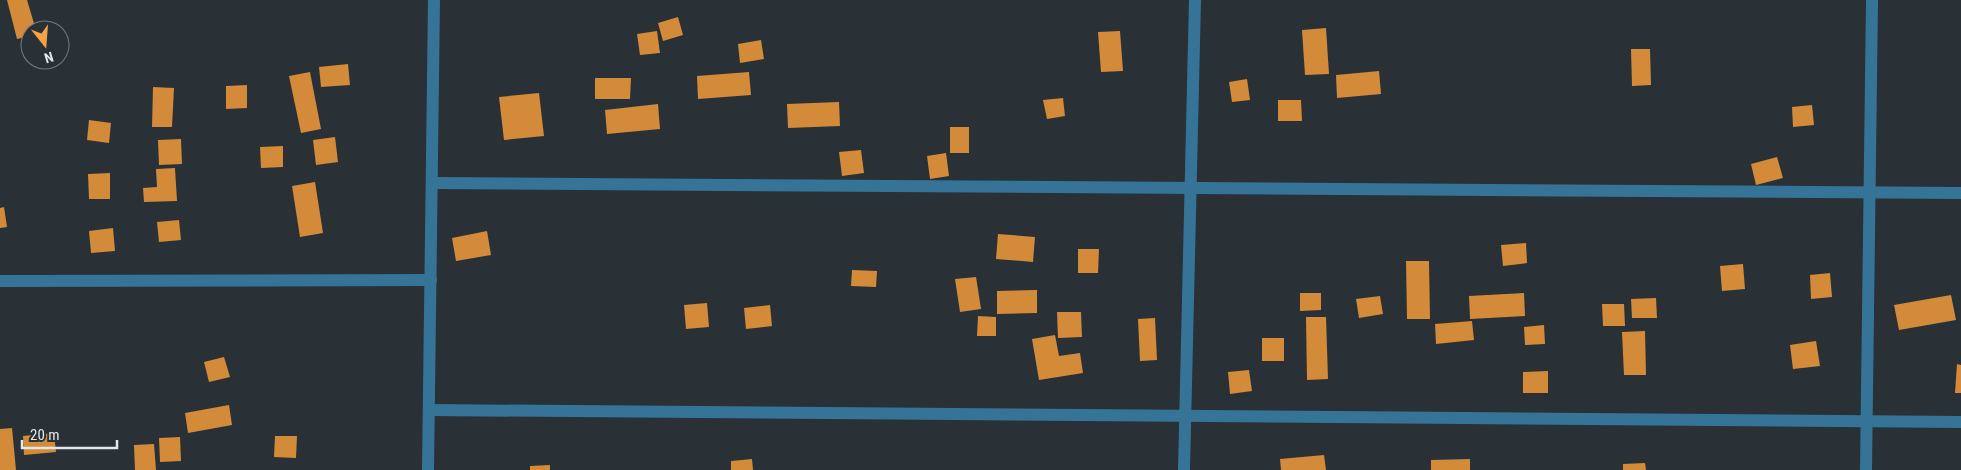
<svg xmlns="http://www.w3.org/2000/svg" width="1961" height="470" font-family="'Roboto Condensed',sans-serif">
<rect width="100%" height="100%" fill="#293137"/>
<g fill="#d38b3a">
<polygon points="7,0 27,0 36,30 30,30 30,36 17,39"/>
<polygon points="678,17 683,35 663,41 658,23"/>
<polygon points="1326,28 1329,74 1305,75 1302,30"/>
<polygon points="657,31 660,53 640,55 637,34"/>
<polygon points="1120,31 1123,71 1101,72 1098,32"/>
<polygon points="761,40 764,59 740,63 738,44"/>
<polygon points="1631,49 1650,49 1651,85 1632,86"/>
<polygon points="348,64 350,85 321,87 319,67"/>
<polygon points="1379,71 1381,94 1337,98 1336,75"/>
<polygon points="310,72 321,129 301,133 289,76"/>
<polygon points="749,72 751,95 698,99 697,76"/>
<polygon points="595,78 631,78 630,99 595,99"/>
<polygon points="1247,79 1250,100 1232,102 1229,82"/>
<polygon points="247,85 247,108 226,109 226,86"/>
<polygon points="153,87 174,88 172,127 152,127"/>
<polygon points="539,93 544,136 504,140 499,97"/>
<polygon points="1063,98 1065,116 1047,119 1043,100"/>
<polygon points="1278,100 1301,100 1302,121 1278,121"/>
<polygon points="839,102 840,126 788,128 787,104"/>
<polygon points="658,104 660,129 607,134 605,110"/>
<polygon points="1812,105 1814,125 1793,127 1792,107"/>
<polygon points="89,120 111,123 109,143 87,140"/>
<rect x="950" y="127" width="19" height="26"/>
<polygon points="335,137 338,162 316,165 313,140"/>
<polygon points="181,139 182,164 159,165 158,140"/>
<polygon points="283,146 283,167 261,168 260,147"/>
<polygon points="861,150 864,173 842,176 839,152"/>
<polygon points="946,153 949,176 930,179 927,156"/>
<polygon points="1777,157 1783,178 1756,185 1751,164"/>
<polygon points="175,168 177,201 144,202 143,188 157,187 156,169"/>
<polygon points="110,173 110,199 89,199 88,174"/>
<polygon points="315,182 323,233 300,237 292,186"/>
<polygon points="4,207 7,227 0,228 0,208"/>
<polygon points="179,220 181,240 159,242 157,222"/>
<polygon points="113,228 115,251 91,253 89,231"/>
<polygon points="487,231 491,255 456,261 452,238"/>
<polygon points="998,234 1035,237 1033,262 996,259"/>
<polygon points="1526,243 1527,263 1503,266 1501,245"/>
<polygon points="1078,249 1099,249 1098,273 1078,273"/>
<polygon points="1406,261 1429,261 1430,319 1407,319"/>
<polygon points="1743,264 1745,289 1722,291 1720,266"/>
<polygon points="852,270 877,271 876,287 851,286"/>
<polygon points="1830,273 1832,297 1811,299 1810,275"/>
<polygon points="976,277 981,309 960,312 955,279"/>
<polygon points="1037,290 1037,313 997,314 997,291"/>
<polygon points="1300,293 1321,293 1321,310 1300,311"/>
<polygon points="1524,293 1525,316 1470,319 1469,296"/>
<polygon points="1951,295 1956,320 1899,330 1894,305"/>
<polygon points="1380,296 1383,314 1359,318 1356,299"/>
<polygon points="1656,298 1657,318 1632,318 1631,299"/>
<polygon points="707,303 709,327 686,329 684,305"/>
<polygon points="1602,304 1624,304 1625,326 1603,326"/>
<polygon points="770,305 772,326 746,329 744,308"/>
<polygon points="1057,312 1081,312 1082,337 1058,338"/>
<polygon points="978,316 996,317 996,336 977,336"/>
<polygon points="1306,317 1326,317 1328,379 1307,380"/>
<polygon points="1155,318 1157,360 1140,361 1138,319"/>
<polygon points="1472,321 1474,340 1436,344 1435,324"/>
<polygon points="1544,325 1545,344 1525,345 1524,327"/>
<polygon points="1645,331 1646,375 1624,375 1622,332"/>
<polygon points="1055,335 1059,356 1080,353 1083,373 1039,380 1032,339"/>
<rect x="1262" y="338" width="22" height="23"/>
<polygon points="1816,341 1820,366 1793,369 1790,345"/>
<polygon points="224,357 230,377 209,382 204,362"/>
<polygon points="1957,364 1961,365 1961,393 1955,393"/>
<polygon points="1249,370 1252,391 1230,394 1228,372"/>
<polygon points="1548,371 1548,393 1523,393 1523,372"/>
<polygon points="229,405 232,425 188,433 185,413"/>
<polygon points="12,428 16,470 0,470 0,429"/>
<polygon points="54,433 56,452 24,455 23,436"/>
<polygon points="275,436 297,436 296,458 274,457"/>
<polygon points="180,437 181,461 160,462 159,438"/>
<polygon points="154,444 156,470 135,470 134,445"/>
<polygon points="1324,455 1326,470 1281,470 1280,459"/>
<polygon points="752,459 753,470 731,470 731,461"/>
<polygon points="1470,459 1470,470 1431,470 1431,460"/>
<polygon points="1645,463 1646,470 1623,470 1623,464"/>
<polygon points="550,465 550,470 530,470 530,466"/>
</g>
<g fill="none" stroke-linecap="round" stroke-linejoin="round">
<g stroke="#357497" stroke-width="12">
<polyline points="432,183 1961,193"/>
<polyline points="0,281 431,280"/>
<polyline points="429,410 1961,422"/>
<polyline points="428,470 434,0"/>
<polyline points="1184,470 1195,0"/>
<polyline points="1866,470 1872,0"/>
</g>
</g>
<g transform="translate(45 45) rotate(163)"><circle r="24" fill="#293137" stroke="#737a7f"/>
<path d="M0-4L9 19L0 12L-9 19Z" fill="#f5a246"/>
<text y="-8" font-size="14" font-weight="bold" text-anchor="middle" fill="#e2e7eb">N</text>
</g>
<path d="M22 440v8h95v-8" fill="none" stroke="#e2e7eb" stroke-width="2.5"/>
<text x="30" y="440" font-size="15" fill="#e2e7eb" stroke="#293137" stroke-width="4" paint-order="stroke">20 m</text>
</svg>
